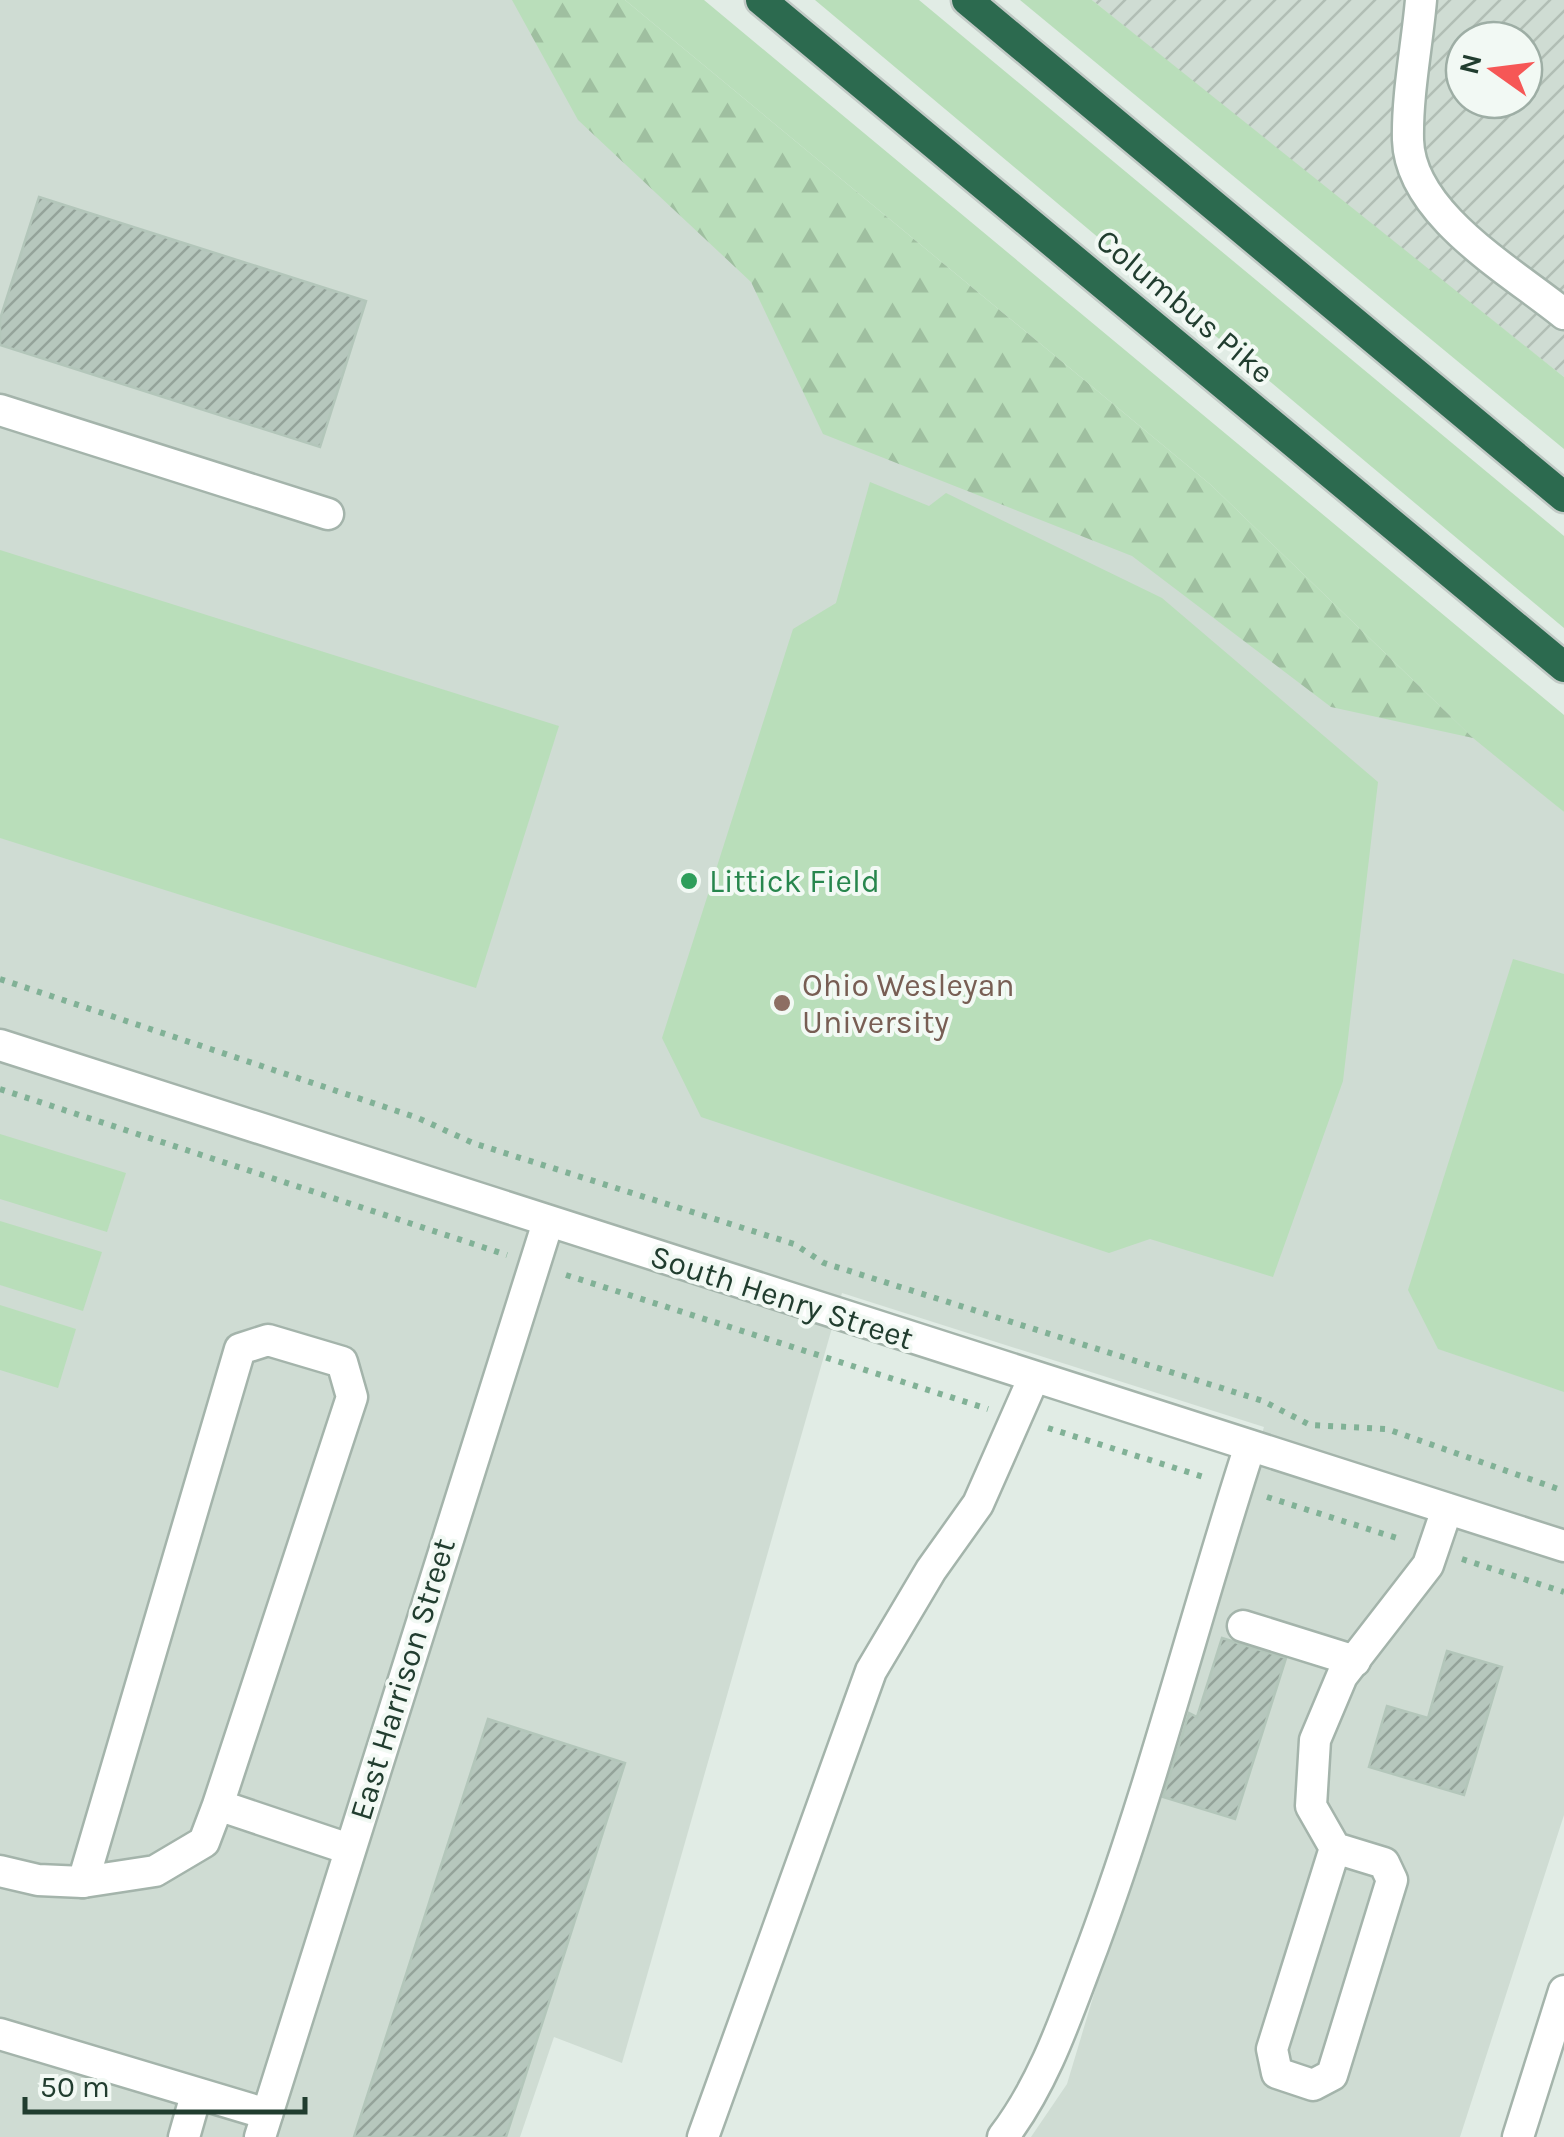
<svg xmlns="http://www.w3.org/2000/svg" width="1564" height="2137" font-family="Karla,sans-serif">
<defs>
<pattern id="industrial-furrows" width="10" height="10" patternUnits="userSpaceOnUse" patternTransform="scale(2.5)"><rect width="10" height="10" fill="#cfdcd3"/><path d="M-1 1l2-2M0 10L10 0M9 11l2-2" fill="none" stroke="#b1beb5"/></pattern>
<pattern id="forest-firs" width="22" height="20" patternUnits="userSpaceOnUse" patternTransform="scale(2.5)"><rect width="22" height="20" fill="#b9deba"/><path d="M5 1l3.5 6h-7zM16 11l3.5 6h-7z" fill="#9fbfa0"/></pattern>
<pattern id="building-hatch" width="6" height="6" patternUnits="userSpaceOnUse" patternTransform="scale(2.5)"><rect width="6" height="6" fill="#b6c7bd"/><path d="M-1 1l2-2M0 6l6-6M5 7l2-2" fill="none" stroke="#94a39a"/></pattern>
</defs>
<rect width="100%" height="100%" fill="#e1ece5"/>
<polygon fill="#cfdcd3" points="0,0 616,0 1564,812 1564,1815 1460,2137 1031,2137 1067,2084 1264,1427 842,1293 622,2063 554,2037 520,2137 0,2137"/>
<path fill="url(#industrial-furrows)" fill-rule="evenodd" d="M1092,0H1564V377L1274,148ZM1464,40H1524V100H1464Z"/>
<g fill="#b9deba">
<polygon points="625,0 704,0 1564,715 1564,812 1473,738 1211,485"/>
<polygon points="815,0 919,0 1564,536 1564,628"/>
<polygon points="1020,0 1092,0 1564,377 1564,449"/>
<polygon points="870,482 929,506 946,493 1162,598 1378,782 1343,1081 1273,1277 1150,1239 1109,1253 701,1117 662,1038 793,629 836,603"/>
<polygon points="0,550 559,726 476,988 0,838"/>
<polygon points="1513,959 1564,974 1564,1392 1438,1349 1408,1290"/>
<polygon points="0,1134 126,1173 107,1232 0,1199"/>
<polygon points="0,1221 102,1252 83,1311 0,1285"/>
<polygon points="0,1305 76,1329 58,1388 0,1370"/>
</g>
<polygon fill="url(#forest-firs)" points="512,0 625,0 1211,485 1473,738 1331,707 1132,556 823,434 751,282 578,120"/>
<g fill="url(#building-hatch)" stroke="#b3c6ba" stroke-width="2.5">
<polygon points="39,197 366,301 320,447 0,345 0,319"/>
<polygon points="1222,1638 1286,1658 1235,1819 1163,1797 1189,1713 1197,1717"/>
<polygon points="1447,1651 1502,1667 1464,1795 1369,1767 1387,1706 1428,1718"/>
<polygon points="488,1719 625,1763 506,2137 354,2137"/>
</g>
<g fill="none" stroke-linecap="round" stroke-linejoin="round">
<defs>
<g id="minor">
<path d="M1421,0C1417,46 1407,94 1408,140C1410,214 1511,271 1564,314"/>
<polyline points="0,410 328,514"/>
<polyline points="0,1045 1564,1546"/>
<polyline points="1243,1626 1355,1661"/>
<polyline points="218,1805 204,1842 155,1871 83,1882 240,1349 268,1340 342,1362 352,1397 218,1805 349,1849"/>
<polyline points="1335,1848 1384,1863 1392,1880 1332,2075 1313,2085 1277,2073 1272,2049 1335,1848 1311,1806 1315,1740 1342,1676 1428,1565 1447,1509"/>
<polyline points="0,1871 38,1880 83,1882"/>
<polyline points="0,2034 267,2114"/>
<polyline points="184,2137 196,2095"/>
<polyline points="260,2137 548,1222"/>
<polyline points="703,2137 871,1671 931,1570 978,1504 1034,1377"/>
<path d="M1003,2137C1046,2081 1068,2011 1093,1946C1154,1782 1196,1612 1250,1446"/>
<polyline points="1518,2137 1564,1991"/>
</g>
<g id="highway">
<polyline points="761,0 1564,667"/>
<polyline points="967,0 1564,497"/>
</g>
</defs>
<use href="#minor" stroke="#a4b4ab" stroke-width="35"/>
<use href="#highway" stroke="#c1c9c5" stroke-width="35"/>
<g stroke="#81b196" stroke-width="6" stroke-dasharray="5 8" stroke-linecap="butt">
<polyline points="0,979 418,1118 473,1143 794,1244 824,1263 1263,1401 1310,1425 1387,1429 1564,1491"/>
<polyline points="0,1089 507,1255"/>
<polyline points="566,1275 988,1409"/>
<polyline points="1048,1428 1207,1478"/>
<polyline points="1267,1497 1403,1540"/>
<polyline points="1462,1559 1564,1592"/>
</g>
<use href="#minor" stroke="#fff" stroke-width="30"/>
<use href="#highway" stroke="#2c6a4f" stroke-width="30"/>
</g>
<circle fill="#2e9e5b" stroke="#f2f9f4" stroke-width="4" cx="689" cy="881" r="10"/>
<circle fill="#8d6e63" stroke="#f2f9f4" stroke-width="4" cx="782" cy="1003" r="10"/>
<g text-anchor="middle" stroke-width="8" stroke-linejoin="round" paint-order="stroke">
<g font-size="32" fill="#213d2f" stroke="#f2f9f4">
<text transform="translate(1185 306) rotate(40)" y="11">Columbus Pike</text>
<text transform="translate(782 1297) rotate(18)" y="11">South Henry Street</text>
<text transform="translate(402 1679) rotate(-73)" y="11">East Harrison Street</text>
</g>
<g font-size="32" fill="#27864d" stroke="#f2f9f4" text-anchor="start">
<text x="709" y="892">Littick Field</text>
</g>
<g font-size="32" fill="#785e54" stroke="#f2f9f4" text-anchor="start">
<text x="802" y="996">Ohio Wesleyan<tspan x="802" dy="37">University</tspan></text>
</g>
</g>
<g transform="translate(1494 70) rotate(284)"><circle r="48" fill="#f2f9f4" stroke="#9eaea5" stroke-width="2.5"/>
<path d="M0-8L18 38L0 25L-18 38Z" fill="#f65756"/>
<text y="-15" font-size="28" font-weight="bold" text-anchor="middle" fill="#213d2f">N</text>
</g>
<path d="M25 2097v15h280v-15" fill="none" stroke="#213d2f" stroke-width="5"/>
<text x="40" y="2097" font-size="30" fill="#213d2f" stroke="#f2f9f4" stroke-width="8" paint-order="stroke">50 m</text>
</svg>
